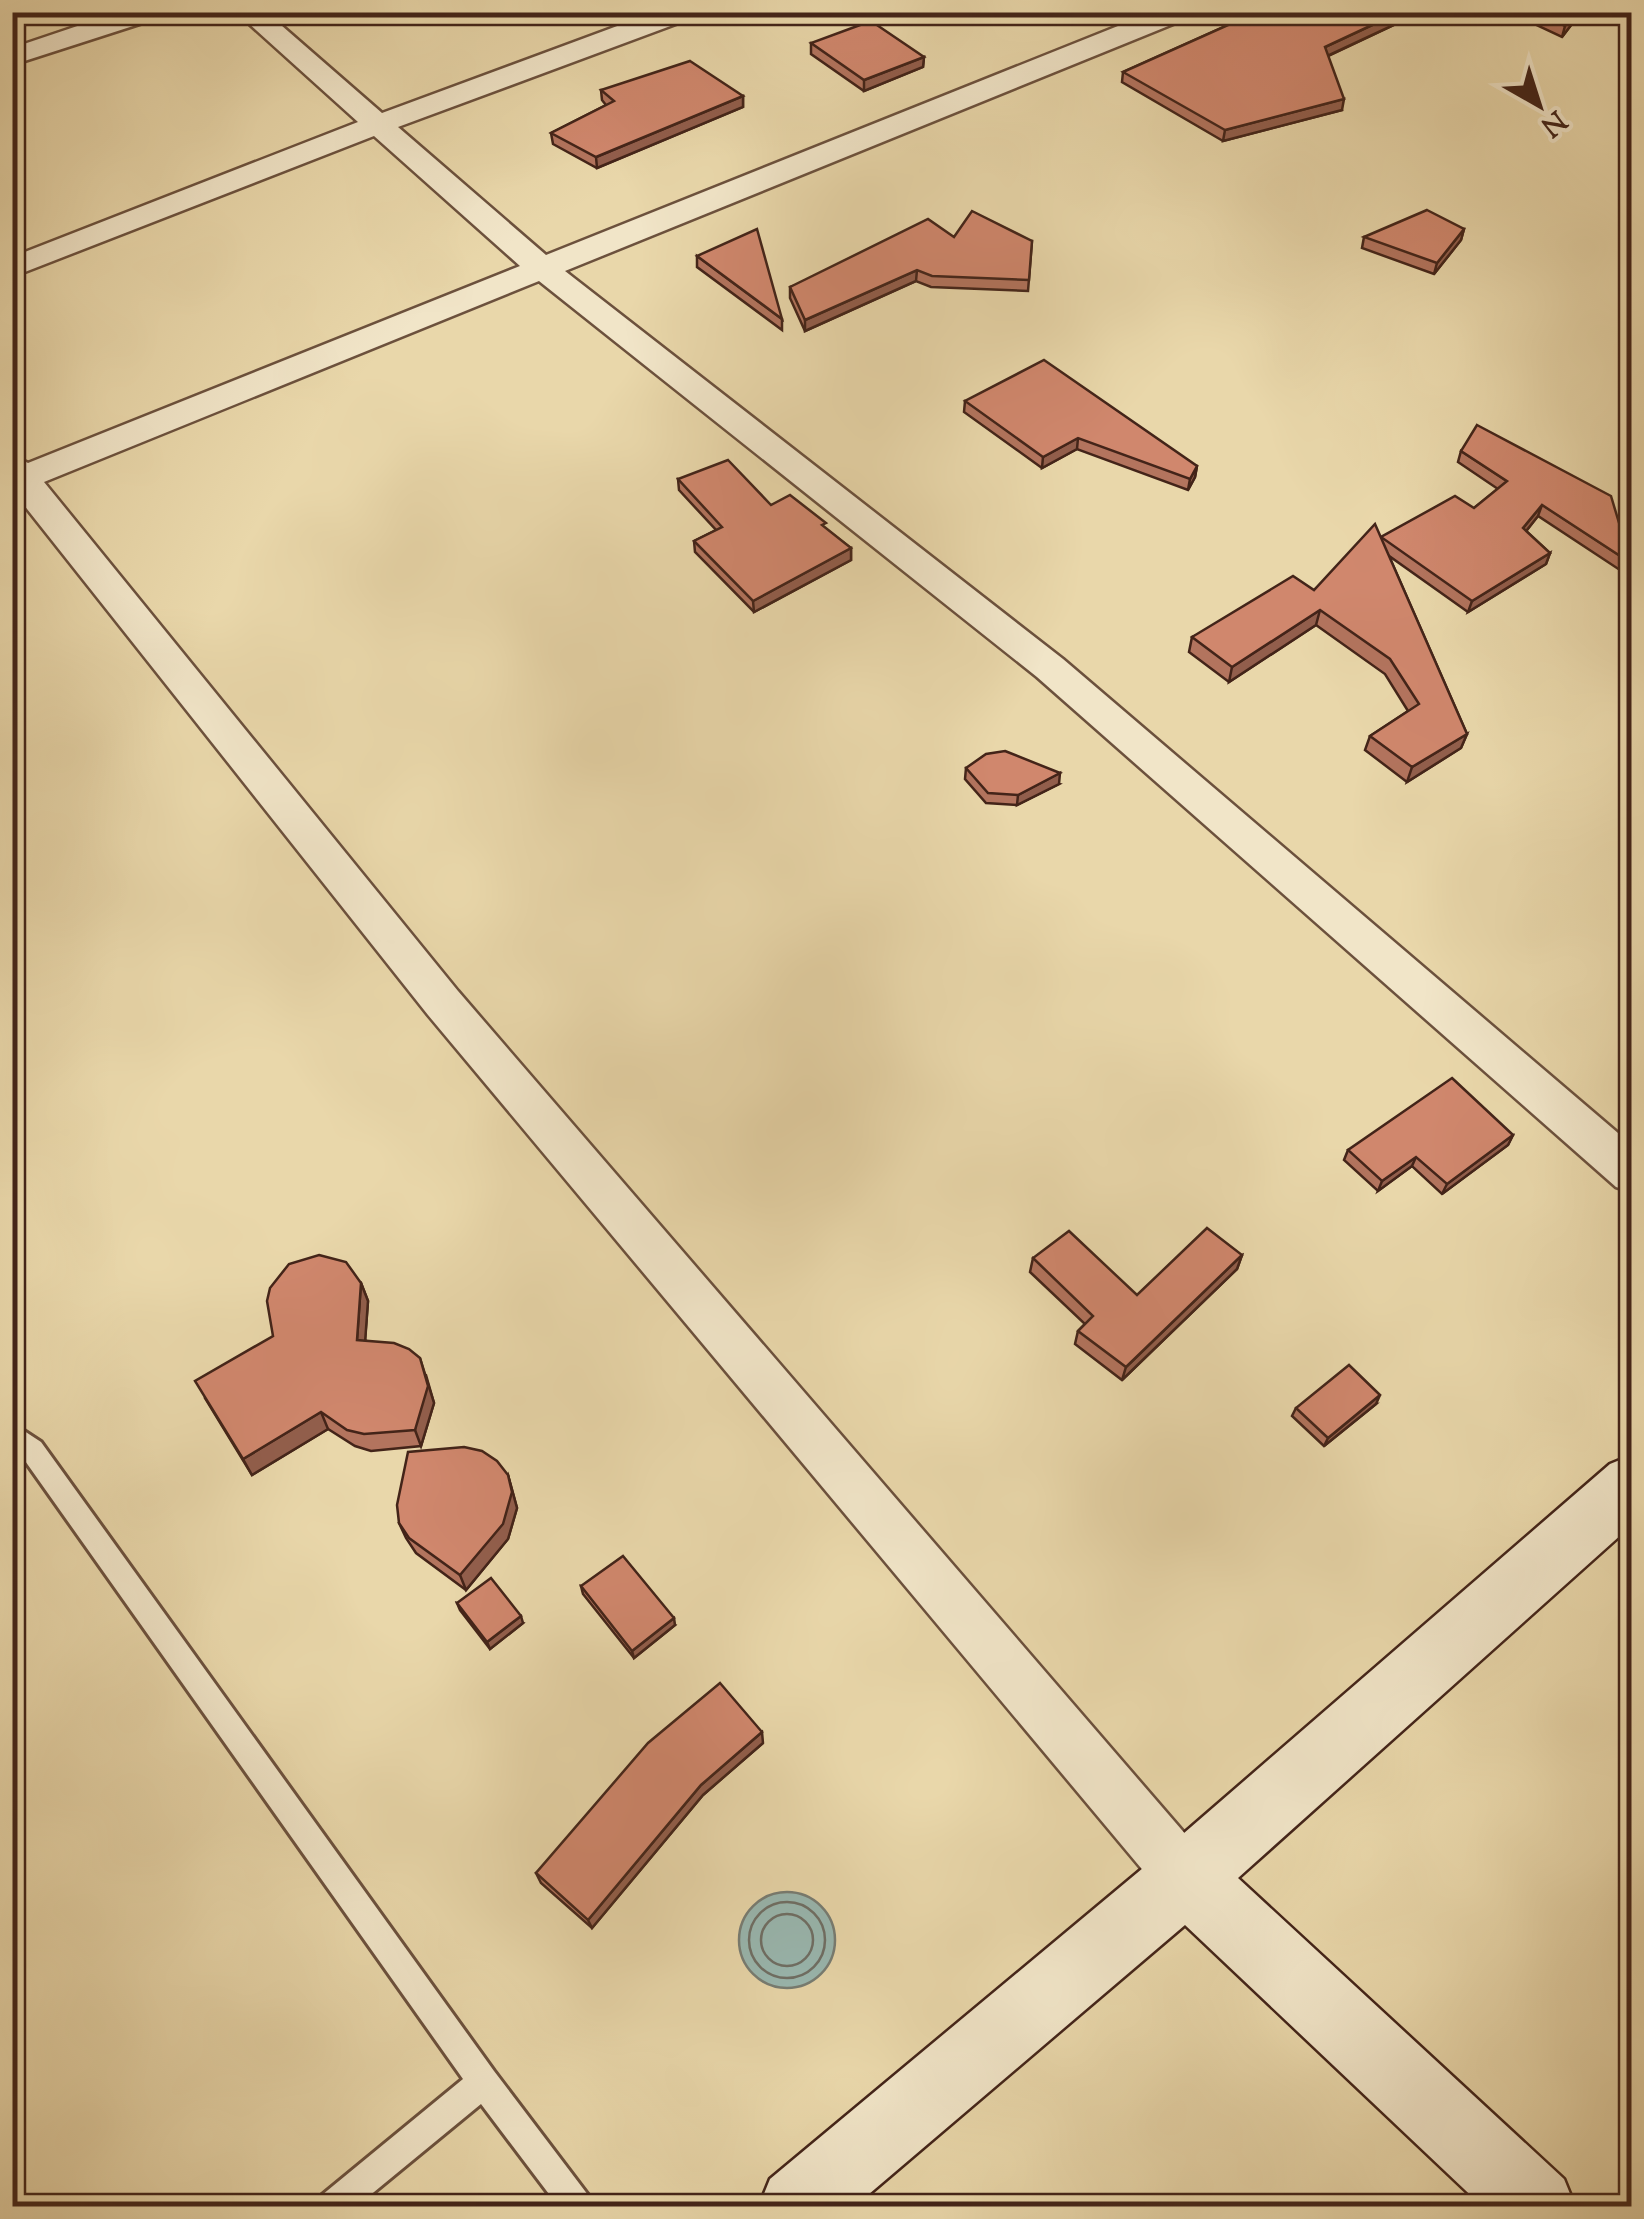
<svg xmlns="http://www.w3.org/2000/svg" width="1644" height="2219" font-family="'Sorts Mill Goudy',serif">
<rect width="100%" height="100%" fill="#e9d7aa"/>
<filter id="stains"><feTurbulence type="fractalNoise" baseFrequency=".002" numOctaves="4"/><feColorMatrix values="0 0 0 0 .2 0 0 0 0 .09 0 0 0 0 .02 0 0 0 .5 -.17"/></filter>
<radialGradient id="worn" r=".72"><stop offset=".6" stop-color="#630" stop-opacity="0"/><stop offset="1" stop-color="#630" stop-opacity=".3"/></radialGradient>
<circle fill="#99b8b1" stroke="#777d74" stroke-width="2.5" cx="787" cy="1940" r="48"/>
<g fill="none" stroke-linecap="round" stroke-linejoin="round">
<g stroke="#6e6e65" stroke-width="2.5">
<circle cx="787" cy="1940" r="38"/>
<circle cx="787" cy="1940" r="26"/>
</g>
<defs>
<polygon id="lane" points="12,1423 41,1442 494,2071 588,2195 592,2206 558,2206 481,2104 357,2206 318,2206 322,2195 463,2079 23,1458 12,1450"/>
<g id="street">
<polygon points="119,12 161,12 158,18 12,65 12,48"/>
<polygon points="236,12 266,12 382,113 655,12 695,12 692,18 398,127 546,255 1153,12 1191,12 1188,18 565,271 1063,659 1632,1145 1632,1192 1616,1187 1037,677 539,281 44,482 458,991 1206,1858 1215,1878 1206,1898 1186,1907 1166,1898 428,1015 12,490 12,455 28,463 520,266 374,136 12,277 12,257 358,122"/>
</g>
<polygon id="secondary" points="1632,1455 1632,1525 1238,1878 1564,2179 1575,2206 1482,2206 1185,1925 855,2206 759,2206 770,2179 1161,1853 1610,1464"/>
</defs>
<use href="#lane" stroke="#6c513d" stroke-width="6"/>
<use href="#street" stroke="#6c513d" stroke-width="5"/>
<use href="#secondary" stroke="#432419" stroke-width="5"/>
<use href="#lane" fill="#f1e5c8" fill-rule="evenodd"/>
<use href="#street" fill="#f1e5c8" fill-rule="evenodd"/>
<use href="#secondary" fill="#f1e5c8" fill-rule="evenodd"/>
</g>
<g fill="#b3745e" stroke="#432419" stroke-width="2.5">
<polygon points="1257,12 1415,12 1415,15 1328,56 1342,110 1223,141 1122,82 1123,72"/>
<polygon points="1509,12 1581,12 1562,37"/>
<polygon points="811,43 924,57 923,67 864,91 811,54"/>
<polygon points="601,90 743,96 743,107 597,168 553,144 551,133 606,105 602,100"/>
<polygon points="1464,229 1461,240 1434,274 1362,248 1364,237"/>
<polygon points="954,237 1032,241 1028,291 931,287 916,281 805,331 790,298 790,287"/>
<polygon points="697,256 782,319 782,330 697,267"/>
<polygon points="965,401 1197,466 1195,477 1188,490 1077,449 1042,468 964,412"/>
<polygon points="1461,451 1631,563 1626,574 1538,516 1526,531 1550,553 1546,564 1468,612 1389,556 1467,734 1461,748 1407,782 1365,750 1370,736 1408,711 1385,674 1316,625 1229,682 1189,652 1192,637 1314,590 1381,538 1474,508 1498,489 1458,462"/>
<polygon points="678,479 771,505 826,529 851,548 851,560 754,612 695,552 694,541 716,530 679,490"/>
<polygon points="966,768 1059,784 1017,805 986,803 965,779"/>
<polygon points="1513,1135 1508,1145 1442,1194 1412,1166 1378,1191 1344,1160 1348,1150"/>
<polygon points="1242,1255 1237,1269 1122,1380 1075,1344 1078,1331 1085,1324 1030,1272 1033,1258 1137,1295"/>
<polygon points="361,1283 368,1301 365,1340 426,1375 434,1403 421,1446 371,1451 355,1446 328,1429 252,1475 205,1398"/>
<polygon points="1376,1404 1324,1446 1292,1416 1296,1408"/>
<polygon points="508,1475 517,1508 508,1539 466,1590 416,1553 406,1538 399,1523"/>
<polygon points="581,1586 675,1625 634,1658 583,1594"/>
<polygon points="457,1603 523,1623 490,1649 460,1610"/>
<polygon points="763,1743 703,1795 592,1928 541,1883 536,1873"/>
</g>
<g fill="#925e4c" stroke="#432419" stroke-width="2.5">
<polygon points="1400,12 1415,12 1415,15 1323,58 1325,47"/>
<polygon points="1576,12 1581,12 1562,37 1565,26"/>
<polygon points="924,57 923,67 864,91 864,80"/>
<polygon points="743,96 743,107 597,168 596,157"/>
<polygon points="1344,99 1342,110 1223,141 1225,130"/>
<polygon points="1464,229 1461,240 1434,274 1437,263"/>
<polygon points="917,270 916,281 805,331 805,320"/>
<polygon points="1078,438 1077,449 1042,468 1043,457"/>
<polygon points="1197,466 1195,477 1188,490 1190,479"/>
<polygon points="1542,505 1538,516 1520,539 1523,528"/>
<polygon points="851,548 851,560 754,612 753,601"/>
<polygon points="1550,553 1546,564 1468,612 1472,601"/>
<polygon points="1320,610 1316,625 1229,682 1232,667"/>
<polygon points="1467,734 1461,748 1407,782 1412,767"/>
<polygon points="1060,773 1059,784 1017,805 1018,795"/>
<polygon points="1513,1135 1508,1145 1442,1194 1447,1184"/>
<polygon points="1416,1157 1412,1166 1378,1191 1382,1181"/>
<polygon points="1242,1255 1237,1269 1122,1380 1126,1367"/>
<polygon points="361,1283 368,1301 364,1357 357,1340"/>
<polygon points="420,1358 434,1403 421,1446 415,1430"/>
<polygon points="1380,1395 1376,1404 1324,1446 1328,1438"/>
<polygon points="321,1412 328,1429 252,1475 243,1459"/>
<polygon points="508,1475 517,1508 508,1539 466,1590 460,1575"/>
<polygon points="521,1616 523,1623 490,1649 487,1642"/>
<polygon points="674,1618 675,1625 634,1658 632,1651"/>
<polygon points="762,1732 763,1743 703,1795 592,1928 588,1920 701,1785"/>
</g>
<g fill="#d0876d" stroke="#432419" stroke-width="2.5">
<polygon points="1257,12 1400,12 1325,47 1344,99 1225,130 1123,72"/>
<polygon points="1535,12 1576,12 1565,26"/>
<polygon points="871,21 924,57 864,80 811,43"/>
<polygon points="690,61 743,96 596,157 551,133 614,101 601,90"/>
<polygon points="1427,210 1464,229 1437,263 1364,237"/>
<polygon points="972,211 1032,241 1029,280 932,276 917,270 805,320 790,287 928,219 954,237"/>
<polygon points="757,229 782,319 697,256"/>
<polygon points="1044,360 1197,466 1190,479 1078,438 1043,457 965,401"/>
<polygon points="1477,425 1611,496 1631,563 1542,505 1523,528 1550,553 1472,601 1381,537 1455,496 1474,508 1507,481 1461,451"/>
<polygon points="728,460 771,505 790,495 826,523 822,525 851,548 753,601 694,541 722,527 678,479"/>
<polygon points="1375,524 1467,734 1412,767 1370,736 1419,704 1390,659 1320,610 1232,667 1192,637 1293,576 1314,590"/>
<polygon points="1005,751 1060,773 1018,795 988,793 966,768 986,754"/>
<polygon points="1452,1078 1513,1135 1447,1184 1416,1157 1382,1181 1348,1150"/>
<polygon points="1207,1228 1242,1255 1126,1367 1078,1331 1093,1316 1033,1258 1069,1231 1137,1295"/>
<polygon points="319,1255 346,1262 361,1283 357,1340 394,1343 409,1349 420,1358 428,1386 415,1430 364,1434 347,1430 321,1412 243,1459 195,1381 273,1336 267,1301 270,1288 289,1264"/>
<polygon points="1349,1365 1380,1395 1328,1438 1296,1408"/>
<polygon points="464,1447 482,1451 497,1461 508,1475 512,1492 503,1524 460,1575 409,1538 399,1523 397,1505 408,1452"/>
<polygon points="623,1556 674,1618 632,1651 581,1586"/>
<polygon points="491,1578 521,1616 487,1642 457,1603"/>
<polygon points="720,1683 762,1732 701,1785 588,1920 536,1873 648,1743"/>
</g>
<rect width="1644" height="2219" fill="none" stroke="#e9d7aa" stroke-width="50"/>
<rect x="15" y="15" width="1614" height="2189" fill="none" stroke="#432419" stroke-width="5"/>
<rect x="25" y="25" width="1594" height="2169" fill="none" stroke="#432419" stroke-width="2.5"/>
<g transform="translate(1539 105) rotate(141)" stroke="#f1e5c8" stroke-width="8" paint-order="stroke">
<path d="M0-8L18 38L0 25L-18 38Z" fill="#432419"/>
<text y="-15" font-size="28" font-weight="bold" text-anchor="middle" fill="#432419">N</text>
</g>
<rect width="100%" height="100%" filter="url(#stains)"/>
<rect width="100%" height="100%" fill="url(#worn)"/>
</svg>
